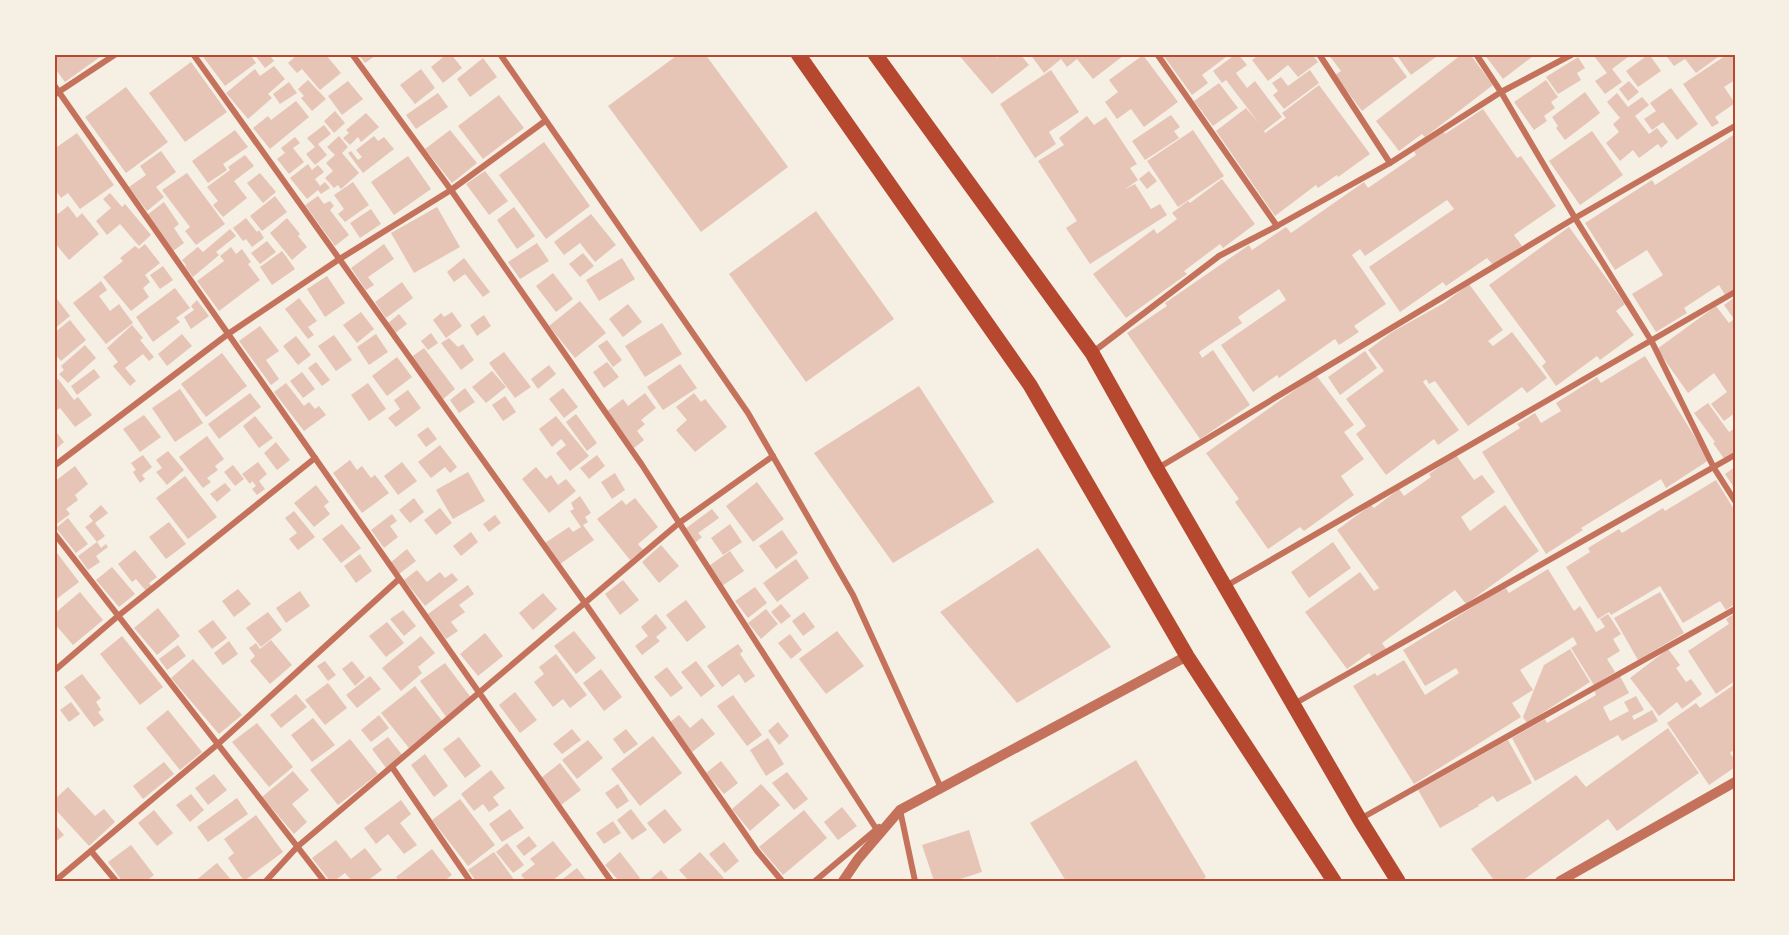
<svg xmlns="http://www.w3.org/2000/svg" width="1789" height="935" font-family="Bitter,serif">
<rect width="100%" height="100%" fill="#f6efe4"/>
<g fill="#e6c5b7">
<polygon points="54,54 104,54 65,82 54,67"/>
<polygon points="201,54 250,54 256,63 225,86"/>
<polygon points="254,54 269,54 274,61 265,68"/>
<polygon points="298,54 328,54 326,55 341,73 320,90 302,69 297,73 288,63"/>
<polygon points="358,54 378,54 365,63"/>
<polygon points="447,54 451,54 462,68 443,83 431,67"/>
<polygon points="679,54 705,54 788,167 701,232 608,106"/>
<polygon points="958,54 994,54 997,58 1001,54 1020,54 1029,65 992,94"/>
<polygon points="1030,54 1121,54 1123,56 1093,79 1077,59 1067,67 1061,59 1044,73"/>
<polygon points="1165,54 1230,54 1202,75 1208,83 1192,95 1163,55"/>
<polygon points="1236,54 1238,54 1247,65 1236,73 1247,88 1255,81 1282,117 1264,131 1265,133 1286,118 1282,113 1319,85 1370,154 1338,177 1337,175 1318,188 1316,185 1275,216 1216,131 1246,108 1259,123 1226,80 1222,83 1213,71"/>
<polygon points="1260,54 1312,54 1318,62 1298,77 1288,65 1268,81 1252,60"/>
<polygon points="1328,54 1390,54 1407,77 1362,111 1335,75 1341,71"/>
<polygon points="1396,54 1440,54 1411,75"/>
<polygon points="1462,54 1470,54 1493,85 1425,137 1422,134 1399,151 1376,121"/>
<polygon points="1484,54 1536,54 1503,79"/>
<polygon points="1597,54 1632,54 1612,69 1622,82 1605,94 1595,81 1607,73 1594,56"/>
<polygon points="1649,54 1661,71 1638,87 1626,71"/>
<polygon points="1671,54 1722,54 1696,73 1685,59 1674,66 1667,57"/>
<polygon points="1728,54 1735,54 1735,80 1724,87 1735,103 1715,117 1719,123 1712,127 1683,84"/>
<polygon points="1143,55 1178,102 1144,127 1131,109 1117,119 1105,102 1118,92 1109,80"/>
<polygon points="1578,57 1585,68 1577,73 1581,80 1558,94 1546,77"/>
<polygon points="483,58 497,77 470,97 457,79"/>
<polygon points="191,62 227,112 185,142 149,93"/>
<polygon points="274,66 285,79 268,94 272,98 248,119 226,93 255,69 260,76"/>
<polygon points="421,69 435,88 415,104 400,85"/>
<polygon points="1051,70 1079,112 1049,132 1056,144 1035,158 1000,104"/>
<polygon points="1310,70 1319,83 1284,109 1273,95 1278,91 1272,83 1281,77 1288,86"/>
<polygon points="308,80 326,99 312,111 301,98 304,96 298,89"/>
<polygon points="1546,80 1558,97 1551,102 1555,108 1544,116 1547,121 1534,130 1514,102"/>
<polygon points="348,81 363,99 342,115 328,96"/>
<polygon points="1629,81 1639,92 1628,101 1619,89"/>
<polygon points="289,82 297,93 280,104 273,94"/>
<polygon points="1219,83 1238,108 1213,126 1194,101"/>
<polygon points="126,87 168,142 126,173 85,117"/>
<polygon points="1671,88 1698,124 1677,140 1663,122 1652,130 1644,119 1656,111 1650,103"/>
<polygon points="1585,92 1600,113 1565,140 1556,128 1558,126 1552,117"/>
<polygon points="438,93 448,107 416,129 406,115"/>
<polygon points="1617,93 1628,107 1642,97 1649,105 1635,116 1649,134 1657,128 1668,142 1661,148 1658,144 1639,158 1633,150 1620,161 1606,143 1619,132 1613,124 1620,118 1607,102"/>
<polygon points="499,95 524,128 483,159 458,126"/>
<polygon points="296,101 309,117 270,149 253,128 268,116 271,120"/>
<polygon points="1483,109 1517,158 1521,156 1556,206 1514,235 1522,246 1493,265 1487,258 1446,286 1443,282 1400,312 1369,267 1454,209 1447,200 1365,256 1360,249 1352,255 1386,304 1354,326 1359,332 1339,345 1335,339 1279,378 1277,375 1253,392 1221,345 1286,300 1279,289 1238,317 1242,323 1199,352 1202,358 1213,350 1250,405 1200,439 1127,333 1167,306 1165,303 1249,245 1252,250 1286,227 1291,233 1364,182 1368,188 1416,155 1414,151 1443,131 1445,134"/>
<polygon points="335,111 345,123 334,133 324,121"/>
<polygon points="366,113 379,127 361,142 358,137 350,145 343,138 349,133 346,130"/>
<polygon points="1171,115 1180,127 1174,131 1179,138 1145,160 1132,141"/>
<polygon points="1087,116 1094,125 1106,117 1137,164 1130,168 1138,180 1124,190 1135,184 1151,209 1160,204 1167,215 1090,264 1066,228 1077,221 1038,161 1064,145 1059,138"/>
<polygon points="324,125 331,134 318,144 327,155 315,165 306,154 315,147 307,138"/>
<polygon points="235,130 248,147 223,164 227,170 208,183 192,161"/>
<polygon points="450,130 477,163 452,183 425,149"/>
<polygon points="1193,130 1224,176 1178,207 1147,161"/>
<polygon points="1592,131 1623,175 1580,205 1549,161"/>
<polygon points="77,133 114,185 80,209 68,193 61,198 54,188 54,149"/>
<polygon points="1735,134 1735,289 1725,295 1719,285 1684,308 1687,313 1656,332 1632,294 1663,275 1647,250 1615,270 1585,223 1652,180 1655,185"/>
<polygon points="339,136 348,147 342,153 359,173 341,189 338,185 334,188 325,178 333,171 326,163 335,155 327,147"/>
<polygon points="374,136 378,141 384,137 394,149 363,173 348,153 351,151 358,160 362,157 356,150"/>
<polygon points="295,137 300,143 293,148 304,162 289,174 277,159 285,153 281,148"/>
<polygon points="544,142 590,206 546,239 499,175"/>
<polygon points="161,151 176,172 156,187 164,197 147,211 129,187 146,175 140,166"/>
<polygon points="245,155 254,166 234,181 247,198 223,217 213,205 218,201 207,187 230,170 228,167"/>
<polygon points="408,156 431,189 394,215 371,182"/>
<polygon points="308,164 312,170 318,165 324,172 315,179 320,186 325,182 330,188 321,194 318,190 307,199 290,178"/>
<polygon points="485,171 508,201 489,215 466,184"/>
<polygon points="1149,171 1157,181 1147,189 1139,179"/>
<polygon points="187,173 225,224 196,245 185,231 190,227 162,190"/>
<polygon points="260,173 276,192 263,203 247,183"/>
<polygon points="1222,179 1255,224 1223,248 1220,244 1184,271 1187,274 1126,318 1093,274 1154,229 1157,234 1177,219 1172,213 1188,201 1190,203"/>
<polygon points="353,182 369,205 345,222 338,214 344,209 334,195"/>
<polygon points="110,193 122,207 125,204 151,235 139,246 120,224 107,235 96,221 111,208 103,199"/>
<polygon points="275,196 287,212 262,231 250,216"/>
<polygon points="318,196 324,204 330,201 334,206 330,210 349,235 335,246 305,205"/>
<polygon points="164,202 179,224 174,228 184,243 173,251 147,215"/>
<polygon points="68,206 77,218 82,213 99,234 69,260 54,242 54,209 58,214"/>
<polygon points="437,207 460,247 414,273 391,233"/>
<polygon points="514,207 535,236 517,249 497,220"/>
<polygon points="371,209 381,224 360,238 350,223"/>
<polygon points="816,211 894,319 806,382 729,274"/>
<polygon points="591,214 616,245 595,262 580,243 564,255 554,242"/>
<polygon points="246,218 257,232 259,230 264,238 252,247 246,239 243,241 233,228"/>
<polygon points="287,218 300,234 298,236 307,247 292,260 270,233"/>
<polygon points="1569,227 1625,304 1616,311 1634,335 1600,360 1597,356 1556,386 1542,366 1546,362 1489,285"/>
<polygon points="230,229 236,236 216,252 219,255 193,277 185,266 186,265 182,260 198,247 203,252"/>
<polygon points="267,241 276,252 260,264 251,253"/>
<polygon points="537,243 549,261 520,279 508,262"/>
<polygon points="145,244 160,263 145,275 150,282 143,288 149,297 131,311 103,277 123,261 120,258 135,246 139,249"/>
<polygon points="384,244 394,259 368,277 374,285 366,290 351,268"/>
<polygon points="231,247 236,254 242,249 251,262 248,264 260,280 219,311 197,281 224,261 220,256"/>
<polygon points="282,251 295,269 272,285 260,267"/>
<polygon points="583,253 594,266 580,277 569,264"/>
<polygon points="464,258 490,292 483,297 465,274 454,282 447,272"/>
<polygon points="622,258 635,279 599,301 586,280"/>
<polygon points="163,266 173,280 160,289 150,275"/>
<polygon points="553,273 573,299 556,312 536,286"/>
<polygon points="327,276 345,303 325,317 307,289"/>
<polygon points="101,281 107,290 99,296 110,311 119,304 133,323 106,344 73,303"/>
<polygon points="402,282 413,298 386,318 375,302"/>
<polygon points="1469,284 1503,330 1488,341 1493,346 1512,332 1547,378 1527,393 1522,387 1468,426 1435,381 1429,384 1426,379 1423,382 1459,430 1438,445 1434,439 1386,475 1356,434 1366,426 1346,399 1384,371 1368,350 1392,332 1444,303"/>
<polygon points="175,288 190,308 176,318 180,322 153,342 136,317"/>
<polygon points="54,295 70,316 54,329"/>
<polygon points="1735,297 1735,413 1724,421 1711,404 1727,392 1714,373 1688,393 1657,349 1716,306 1729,323 1734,319 1724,305"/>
<polygon points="299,298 317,321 308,327 314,335 308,339 285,309"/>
<polygon points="197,300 209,316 191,329 184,317 194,310 191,306"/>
<polygon points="580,301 606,333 575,358 549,326"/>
<polygon points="628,304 642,322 623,337 609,319"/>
<polygon points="361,312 374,329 357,343 343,325"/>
<polygon points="452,312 462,326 446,338 433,320 441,313 444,317"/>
<polygon points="399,314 407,324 395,333 387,324"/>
<polygon points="484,315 491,326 477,336 470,325"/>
<polygon points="70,320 86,340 61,361 54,353 54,333"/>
<polygon points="662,323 682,354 645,377 625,346"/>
<polygon points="132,325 143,338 140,340 154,357 149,361 143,354 125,368 136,381 130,386 113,366 118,362 107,348"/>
<polygon points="260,326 279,351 266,360 279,379 271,385 239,341"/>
<polygon points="431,333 438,343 428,350 421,341"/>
<polygon points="182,334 192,346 167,366 158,354"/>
<polygon points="376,334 388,352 369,365 357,347"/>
<polygon points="334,335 352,360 336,371 318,346"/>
<polygon points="296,336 311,355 298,365 283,346"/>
<polygon points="449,338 458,347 463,344 474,360 461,370 441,343"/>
<polygon points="607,340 622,360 613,367 598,346"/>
<polygon points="85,345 96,358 68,383 59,374 64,370 61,366"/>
<polygon points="424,348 455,389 442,400 410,358"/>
<polygon points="1365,351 1377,368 1340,395 1328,377"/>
<polygon points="504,352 531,387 515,398 489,363"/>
<polygon points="222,353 247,386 206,417 181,384"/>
<polygon points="1645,356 1709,460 1666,488 1661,479 1581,528 1583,530 1546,554 1482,452 1520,428 1517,424 1535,413 1541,423 1561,411 1556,403 1597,377 1601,383"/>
<polygon points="397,357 412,377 387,396 372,376"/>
<polygon points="316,362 330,380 322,386 308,368"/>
<polygon points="607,362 619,377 604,388 593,372"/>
<polygon points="680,364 697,388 663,410 647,387"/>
<polygon points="549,365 556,374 538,389 531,379"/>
<polygon points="94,369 100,377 77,395 71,386"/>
<polygon points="492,371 506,387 486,403 472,387"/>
<polygon points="302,372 315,389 303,398 290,381"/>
<polygon points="1316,375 1354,425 1344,432 1364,459 1341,476 1354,495 1304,531 1300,527 1268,549 1235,502 1239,499 1206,453"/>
<polygon points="58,379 74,400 78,397 92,415 75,427 60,408 54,412 54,382"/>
<polygon points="286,383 304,406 309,402 315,409 319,406 326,415 304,431 274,392"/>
<polygon points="368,383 386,409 369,421 351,395"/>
<polygon points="919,386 994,502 893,563 814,453"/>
<polygon points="465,388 475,402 459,413 450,400"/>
<polygon points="563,388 578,407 564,418 549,399"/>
<polygon points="180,389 203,423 175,442 152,408"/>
<polygon points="408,390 421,408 396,427 388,418 400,409 394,400"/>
<polygon points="250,393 261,407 219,439 208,424"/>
<polygon points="645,393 656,408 641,420 645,424 637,431 644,440 634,448 606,412 623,399 628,406"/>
<polygon points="694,393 701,402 705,399 727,427 695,452 676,430 687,420 676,407"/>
<polygon points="505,396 516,412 503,421 492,405"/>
<polygon points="1708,403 1729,432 1735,428 1735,453 1725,460 1713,443 1715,442 1694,413"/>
<polygon points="576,414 597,443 587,451 566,422"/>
<polygon points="144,415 161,437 140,452 123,429"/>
<polygon points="255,416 273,438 259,448 243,426"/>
<polygon points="556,416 589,456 570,471 556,453 566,445 561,439 552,447 539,429"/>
<polygon points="428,427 437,439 426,447 417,435"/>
<polygon points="54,429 64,442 54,451"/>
<polygon points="207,436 224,459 215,466 218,470 207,478 211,482 203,488 179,457"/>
<polygon points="276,442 290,460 277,470 264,453"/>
<polygon points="440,445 457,467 450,473 445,467 431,478 418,462"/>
<polygon points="168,451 184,470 167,485 156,472 162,468 156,460"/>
<polygon points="143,455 152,467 142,475 145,479 140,483 133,472 136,470 131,463"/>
<polygon points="597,455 605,466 589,479 580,468"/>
<polygon points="1456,455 1474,480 1482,475 1495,492 1461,517 1470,531 1505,505 1539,551 1466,604 1455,590 1382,643 1386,649 1373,658 1369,653 1347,669 1305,612 1360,572 1374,591 1379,588 1337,530 1371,505 1374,508 1399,489 1404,496 1431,477 1429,474"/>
<polygon points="350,460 357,470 362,466 371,478 375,475 389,493 362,513 333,473"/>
<polygon points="258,462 267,474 259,481 265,489 257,495 252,489 256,486 252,481 250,484 242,474"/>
<polygon points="402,462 417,481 398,495 384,476"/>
<polygon points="233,465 244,479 235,486 224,472"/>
<polygon points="75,466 88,484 75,495 78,500 66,509 70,514 54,526 54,482"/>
<polygon points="536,467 546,479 551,475 558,485 566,479 576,491 549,513 522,479"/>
<polygon points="1735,467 1735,489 1725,474"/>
<polygon points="468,472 485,501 453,519 436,490"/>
<polygon points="615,473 625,490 612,499 601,482"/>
<polygon points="185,476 217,517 188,539 156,498"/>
<polygon points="1716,480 1735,511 1735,604 1726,610 1720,601 1683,623 1660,586 1611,615 1609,612 1598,619 1566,567 1590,552 1588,548 1619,529 1622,533 1663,508 1665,511"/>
<polygon points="757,482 784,519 753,542 726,506"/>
<polygon points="225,483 231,490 217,502 210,494"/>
<polygon points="316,485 329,502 324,506 330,514 314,527 294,503"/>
<polygon points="580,496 591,513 585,517 588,522 583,525 594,540 560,564 545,543 569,527 573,532 581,527 570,511 574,509 571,503"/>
<polygon points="414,498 424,512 410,523 399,510"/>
<polygon points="635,498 658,527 638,544 643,550 630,560 597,519 622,500 626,505"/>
<polygon points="101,505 108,513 95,523 105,536 97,542 85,527 93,521 89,516"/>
<polygon points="440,508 452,523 436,535 424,520"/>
<polygon points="712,509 719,518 698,533 702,537 695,543 685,529"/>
<polygon points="294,511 315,537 298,550 289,539 297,533 285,518"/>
<polygon points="392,514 397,521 390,526 398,537 384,548 371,530"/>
<polygon points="495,515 501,523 489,532 483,524"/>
<polygon points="68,518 88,544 76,553 56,528"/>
<polygon points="169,522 186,544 166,559 149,537"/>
<polygon points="342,524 361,548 341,563 322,539"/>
<polygon points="730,524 742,542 723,555 711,538"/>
<polygon points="782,530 798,553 776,569 759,546"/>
<polygon points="471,532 478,542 461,556 453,546"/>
<polygon points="97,542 101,548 106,544 108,547 96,556 100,562 88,570 78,556"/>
<polygon points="1333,542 1351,568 1309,598 1291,572"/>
<polygon points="661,545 679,566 659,583 642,562"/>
<polygon points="1038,548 1111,647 1017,703 940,612"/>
<polygon points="54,549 79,582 54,601"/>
<polygon points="407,549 416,561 399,574 390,563"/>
<polygon points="135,550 157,577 149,583 152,587 146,591 136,579 132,582 118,564"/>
<polygon points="730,551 744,571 722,586 709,566"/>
<polygon points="360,554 372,571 356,583 344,566"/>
<polygon points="796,559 809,578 777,602 763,583"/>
<polygon points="112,567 135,594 119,607 96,580"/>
<polygon points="1548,569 1574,611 1580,606 1596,632 1605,627 1600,619 1608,614 1621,634 1613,639 1620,651 1607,659 1615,672 1594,685 1571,648 1577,644 1573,637 1520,670 1533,690 1512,703 1521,717 1414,784 1353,686 1375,673 1377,676 1404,660 1425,695 1428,693 1459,673 1456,668 1425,686 1403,650 1505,587 1509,593"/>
<polygon points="417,570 427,582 440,572 445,578 452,573 458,580 425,606 404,580"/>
<polygon points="623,580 639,600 620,615 605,594"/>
<polygon points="468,585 474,594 459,605 465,612 451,622 458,631 446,639 428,614"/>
<polygon points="755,587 767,603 748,618 735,601"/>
<polygon points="238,589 251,604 234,617 222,601"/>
<polygon points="300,591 310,606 286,623 276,608"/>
<polygon points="80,592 103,620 73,645 54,623 54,614"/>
<polygon points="1660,592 1684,633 1638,660 1614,618"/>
<polygon points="543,593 557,609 533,630 519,613"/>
<polygon points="686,600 706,627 687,642 666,615"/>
<polygon points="781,604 791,616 781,624 771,612"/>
<polygon points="158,608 180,636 157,655 134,628"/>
<polygon points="766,609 778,624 761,639 748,623"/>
<polygon points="403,610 416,626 404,636 390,619"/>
<polygon points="268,612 282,630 261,647 246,628"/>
<polygon points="804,612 815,627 803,636 792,621"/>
<polygon points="1735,613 1735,681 1716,694 1688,651 1729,624 1726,619"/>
<polygon points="656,614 667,628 656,637 660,641 642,655 635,646 648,636 641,627"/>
<polygon points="213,620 227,638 212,649 198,631"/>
<polygon points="387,622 404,643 386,657 369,636"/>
<polygon points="574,631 596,658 576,674 554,646"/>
<polygon points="837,631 864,666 826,694 799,659"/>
<polygon points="485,633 503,656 478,676 460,654"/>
<polygon points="790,634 802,650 791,659 778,643"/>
<polygon points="122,636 163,687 140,705 100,654"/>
<polygon points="421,636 435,653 418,667 422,673 401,691 382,668"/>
<polygon points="271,640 292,665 270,684 250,661 255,656 249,648 256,643 260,649"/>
<polygon points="229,641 238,654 223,665 214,653"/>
<polygon points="738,644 743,651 740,654 755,676 745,683 739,674 722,687 707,666"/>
<polygon points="178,645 186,656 167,670 159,659"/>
<polygon points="1570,649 1590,682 1527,723 1523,717 1544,665"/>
<polygon points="1668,649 1680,665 1676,668 1686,682 1691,679 1702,694 1682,709 1677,702 1659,716 1630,678"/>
<polygon points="556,654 587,695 570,708 563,699 553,707 534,682 544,674 539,667"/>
<polygon points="193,659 242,715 219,734 171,678"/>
<polygon points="325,661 336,675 328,681 317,666"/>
<polygon points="352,661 365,677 355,686 342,669"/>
<polygon points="696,661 715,686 701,697 681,672"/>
<polygon points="445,663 472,699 447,718 420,681"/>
<polygon points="667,667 683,688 671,697 654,677"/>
<polygon points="601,669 622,697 604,711 583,683"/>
<polygon points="82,674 101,698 96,702 101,710 98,712 104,720 94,727 64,687"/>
<polygon points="370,676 381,689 357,708 346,695"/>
<polygon points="1620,676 1629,693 1603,707 1610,721 1629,711 1624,702 1636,696 1644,710 1632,716 1634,720 1652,710 1658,721 1622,741 1618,735 1535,781 1512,738 1545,719 1547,723 1596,695 1594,690"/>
<polygon points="328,683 347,708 325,725 305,700"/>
<polygon points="1735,684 1735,749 1730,753 1735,760 1735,767 1709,785 1667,723 1696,703 1700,708"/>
<polygon points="415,686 443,722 409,748 381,713"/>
<polygon points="515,692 537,720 520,733 499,705"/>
<polygon points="296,694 307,707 281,728 270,715"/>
<polygon points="733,695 762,735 747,746 717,706"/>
<polygon points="71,702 80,714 69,722 60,710"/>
<polygon points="168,710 202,752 180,770 146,728"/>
<polygon points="379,715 389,728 371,742 361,730"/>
<polygon points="679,715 690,728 702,718 715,734 692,752 669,723"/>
<polygon points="313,718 335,745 312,762 291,735"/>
<polygon points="778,722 789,736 779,745 768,731"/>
<polygon points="257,723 293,767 269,787 232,742"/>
<polygon points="1668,728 1699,773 1617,831 1608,819 1522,881 1490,881 1493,879 1471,849 1576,775 1586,787"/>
<polygon points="572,729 581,740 562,754 553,744"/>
<polygon points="626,729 638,744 624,754 613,739"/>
<polygon points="653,736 682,773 640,806 611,769"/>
<polygon points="388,737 403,756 386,768 372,749"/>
<polygon points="459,737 481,766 465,778 443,749"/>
<polygon points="768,738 784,764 766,776 750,750"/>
<polygon points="350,739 378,774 338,805 310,770"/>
<polygon points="588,740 603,758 577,779 562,760"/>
<polygon points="1508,740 1532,783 1497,802 1493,796 1478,805 1479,806 1440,828 1418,790"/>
<polygon points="425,754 448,786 434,797 411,765"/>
<polygon points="1136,760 1206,877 1201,881 1066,881 1030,823"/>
<polygon points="721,761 738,783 724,794 706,773"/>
<polygon points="164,762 174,774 143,799 133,786"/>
<polygon points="560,763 581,790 561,805 541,778"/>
<polygon points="491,770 505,788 493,797 499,805 489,812 483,804 474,811 461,794"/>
<polygon points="293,771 309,790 292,804 307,822 294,834 262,797"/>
<polygon points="787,772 808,799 794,810 772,783"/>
<polygon points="214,774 227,790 208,805 195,788"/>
<polygon points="618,784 629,801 617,809 605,793"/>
<polygon points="761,784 780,805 750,831 732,809"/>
<polygon points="68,787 95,816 104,809 115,822 89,846 54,808 54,800"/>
<polygon points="191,794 204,810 190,822 176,805"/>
<polygon points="237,798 248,814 208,842 197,827"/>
<polygon points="460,799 495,845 468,866 432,820"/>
<polygon points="401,800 411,814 400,823 417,845 404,854 388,834 376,844 364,828"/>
<polygon points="842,807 857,826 838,840 824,822"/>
<polygon points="510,809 524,828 502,842 489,824"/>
<polygon points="631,809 647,830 632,840 617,820"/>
<polygon points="665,809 682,830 664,844 647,823"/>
<polygon points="154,810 173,833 157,846 138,823"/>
<polygon points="804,810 827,838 783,875 759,847"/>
<polygon points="256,815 283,852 244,881 228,858 234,853 224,839"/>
<polygon points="613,821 621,833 604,844 596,833"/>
<polygon points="54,823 64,835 54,843"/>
<polygon points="969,830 982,872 954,881 934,881 922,845"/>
<polygon points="529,836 537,846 524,856 516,846"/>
<polygon points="336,840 351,859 365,848 382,870 367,881 352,881 345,873 334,881 330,881 312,858"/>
<polygon points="553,841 572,865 552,881 526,881 521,875 535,864 530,859"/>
<polygon points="724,842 739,861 725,873 709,854"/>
<polygon points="507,843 524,865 513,873 496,852"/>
<polygon points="131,845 154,875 146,881 122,881 108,862"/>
<polygon points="432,849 452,875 444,881 399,881 396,877"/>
<polygon points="494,852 515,881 476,881 468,870"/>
<polygon points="620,852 640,878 637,881 619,881 605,865"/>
<polygon points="700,852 724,878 720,881 689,881 679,870"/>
<polygon points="217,863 232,881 195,881"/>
<polygon points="577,868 587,881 560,881"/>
<polygon points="661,870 670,881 648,881"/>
</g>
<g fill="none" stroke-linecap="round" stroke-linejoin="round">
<g stroke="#c5725c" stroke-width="6">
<polyline points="193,54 585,603 757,851 782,881"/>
<polyline points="352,54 451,190 642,465 877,830"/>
<polyline points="500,54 748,413 853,595 941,788"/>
<polyline points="1157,54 1277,226"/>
<polyline points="1319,54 1390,163"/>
<polyline points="1476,54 1501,92 1575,218 1652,342 1714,468 1735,501"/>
<polyline points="54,85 611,881"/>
<polyline points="54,95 116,54"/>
<polyline points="1093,352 1219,256 1277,226 1390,163 1501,92 1573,54"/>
<polyline points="54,466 228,334 338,260 451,190 545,121"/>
<polyline points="1158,468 1575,218 1735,126"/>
<polyline points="54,533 324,881"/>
<polyline points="1226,586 1735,292"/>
<polyline points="54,671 118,616 315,458"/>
<polyline points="1294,704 1735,455"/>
<polyline points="392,767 470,881"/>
<polyline points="898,811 900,810 915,881"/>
<polyline points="1360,819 1735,609"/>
<polyline points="91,851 116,881"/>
<polyline points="55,881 218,744 399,579"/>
<polyline points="266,881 297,847 679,523 773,456"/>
<polyline points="815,881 879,827"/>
</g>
<g stroke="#c5725c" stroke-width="10">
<polyline points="843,881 858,859 900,810 1187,656"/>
<polyline points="1560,881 1735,782"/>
</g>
<g stroke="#b5482f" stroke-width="15">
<polyline points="798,54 1030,385 1187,656 1334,881"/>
<polyline points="875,54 1092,353 1157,469 1360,820 1398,881"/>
</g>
</g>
<rect width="1789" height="935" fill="none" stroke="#f6efe4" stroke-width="111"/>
<rect x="56" y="56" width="1678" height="824" fill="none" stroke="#b5482f" stroke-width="2"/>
</svg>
